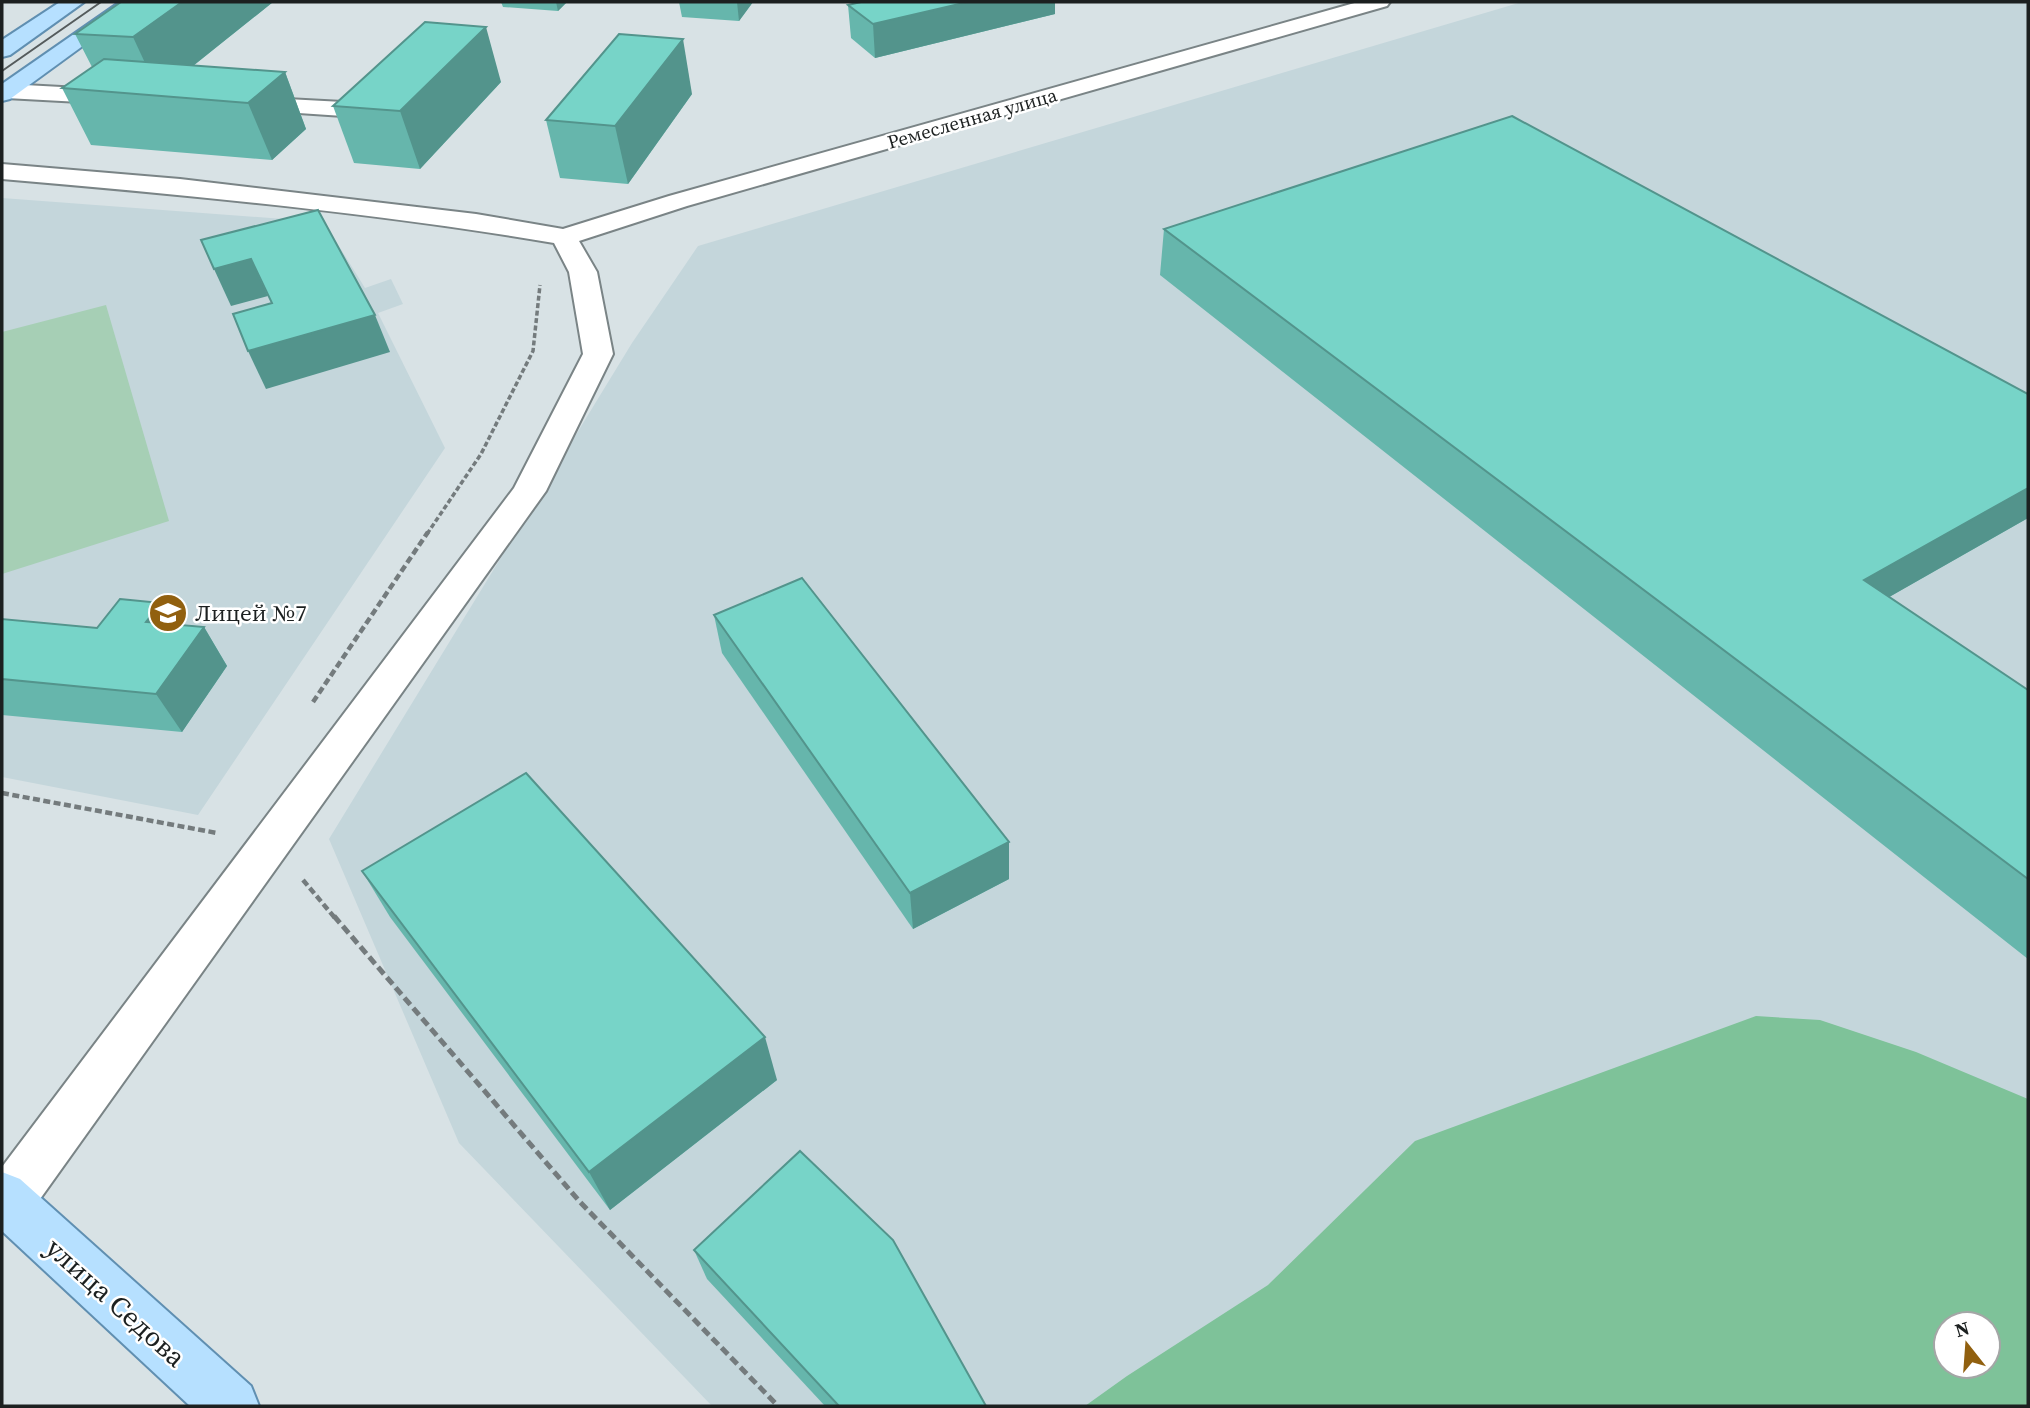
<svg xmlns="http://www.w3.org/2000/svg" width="2030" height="1408" font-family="'Source Serif 4',serif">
<rect width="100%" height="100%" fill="#d8e2e5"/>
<g fill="#c4d6db" fill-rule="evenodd">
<path d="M1522,2H2028V1406H712L459,1143L329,839L632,343L698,246ZM1946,1324H1988V1366H1946Z"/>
<polygon points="2,198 324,222 365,288 391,279 403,304 378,313 445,448 198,815 2,777"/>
</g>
<polygon fill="#a6cfb5" points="106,305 169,521 2,574 2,332"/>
<path fill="#7ec299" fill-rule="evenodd" d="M1756,1016L1820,1020L1916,1052L2028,1099V1406H1085L1127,1376L1268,1285L1415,1141ZM1946,1324H1988V1366H1946Z"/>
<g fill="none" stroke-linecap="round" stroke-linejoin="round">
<defs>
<g id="minor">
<path d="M1358,2H1390L1387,6L687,206L579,241L597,272L613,354L546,491L25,1220L7,1227L2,1225V1167L514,488L583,354L569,272L554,243C372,212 186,195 2,179V164L180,179L476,214L563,229L669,196Z"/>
<polygon points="6,84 117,90 125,92 129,97 125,102 117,104 6,98 2,97 2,85"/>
<polygon points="247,97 343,102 351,104 355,109 351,114 343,116 239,109 235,104 239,99"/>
</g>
<g id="major">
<polygon points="60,2 84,2 10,55 2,57 2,40"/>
<polygon points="120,2 143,2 10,99 2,101 2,84"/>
<polygon points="2,1172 20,1179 251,1386 259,1406 190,1406 2,1231"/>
</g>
</defs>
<use href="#minor" stroke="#7a8486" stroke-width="4"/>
<use href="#major" stroke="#608fb1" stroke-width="4"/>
<polyline stroke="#747b7d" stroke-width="3.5" stroke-dasharray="5 2.5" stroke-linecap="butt" points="427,534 481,454 533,351 540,285"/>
<g stroke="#747b7d" stroke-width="4.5" stroke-dasharray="7 3.5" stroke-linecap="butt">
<polyline points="313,702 428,532"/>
<polyline points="2,793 217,833"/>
<polyline points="303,880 335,918"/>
</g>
<polyline stroke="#747b7d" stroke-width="5" stroke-dasharray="9 4.5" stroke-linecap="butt" points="334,916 580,1202 778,1406"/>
<use href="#minor" fill="#fff" fill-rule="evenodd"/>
<use href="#major" fill="#b6e0ff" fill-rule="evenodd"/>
<polyline stroke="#555b5c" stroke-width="2" points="2,71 101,2"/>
</g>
<g fill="#66b6ac">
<polygon points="121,2 273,2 193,66 285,72 306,129 272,160 91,145 62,88 92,67 75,34"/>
<polygon points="501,2 567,2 558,11 503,7"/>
<polygon points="679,2 753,2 739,21 682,17"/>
<polygon points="861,2 1055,2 1055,14 875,58 851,38 848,5"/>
<polygon points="501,82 420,169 354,163 333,106"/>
<polygon points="692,94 628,184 560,178 546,120"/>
<polygon points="1164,229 2028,394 2028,518 1889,597 2028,690 2028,959 1160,275"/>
<polygon points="714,615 1009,879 913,929 722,653"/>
<polygon points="2,619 97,628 175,624 204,627 227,666 182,732 2,715"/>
<polygon points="362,871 777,1080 610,1210 390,917"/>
<polygon points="694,1250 986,1406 825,1406 707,1279"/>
</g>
<g fill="#53948c">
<polygon points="182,2 273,2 159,93 133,37"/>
<polygon points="556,2 567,2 558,11"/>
<polygon points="737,2 753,2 739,21"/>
<polygon points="968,2 1055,2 1055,14 875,58 873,24"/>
<polygon points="486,27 501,82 420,169 400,111"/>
<polygon points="683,39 692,94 628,184 615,126"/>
<polygon points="285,72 306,129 272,160 248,103"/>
<polygon points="251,259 268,296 231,306 214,269"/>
<polygon points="375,315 390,352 266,389 248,351"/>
<polygon points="2028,488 2028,518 1833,629 1864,580"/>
<polygon points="161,603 186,642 146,622"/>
<polygon points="204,627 227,666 182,732 156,694"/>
<polygon points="1009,842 1009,879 913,929 910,893"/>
<polygon points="765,1037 777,1080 610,1210 589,1172"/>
</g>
<g fill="#77d4c8" stroke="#53948c" stroke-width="2">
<polygon points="121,2 182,2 133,37 75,34"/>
<polygon points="861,2 968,2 873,24 848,5"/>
<polygon points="425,22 486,27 400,111 333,106"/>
<polygon points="619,34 683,39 615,126 546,120"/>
<polygon points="104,59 285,72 248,103 62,88"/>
<polygon points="1512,116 2028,394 2028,488 1864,580 2028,690 2028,879 1164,229"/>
<polygon points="318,210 375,315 248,351 233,314 272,303 251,259 214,269 201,240"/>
<polygon points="802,578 1009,842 910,893 714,615"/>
<polygon points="120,599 161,603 146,622 204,627 156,694 2,679 2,619 97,628"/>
<polygon points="526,773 765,1037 589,1172 362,871"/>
<polygon points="800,1151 893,1240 986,1406 839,1406 694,1250"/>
</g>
<defs>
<symbol id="university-disc" viewBox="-11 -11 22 22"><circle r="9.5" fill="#91600f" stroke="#fff"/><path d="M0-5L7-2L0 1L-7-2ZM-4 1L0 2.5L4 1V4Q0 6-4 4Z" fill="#fff"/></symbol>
</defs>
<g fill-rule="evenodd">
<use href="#university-disc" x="146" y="591" width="44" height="44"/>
</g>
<g text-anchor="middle" stroke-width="5" stroke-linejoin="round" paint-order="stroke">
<g font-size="19" fill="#1c2020" stroke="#fff">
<text transform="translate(972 118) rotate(-16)" y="7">Ремесленная улица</text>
</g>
<g font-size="23" fill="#1c2020" stroke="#fff" text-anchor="start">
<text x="195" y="621">Лицей №7</text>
</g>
<g font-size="28" fill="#1c2020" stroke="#fff">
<text transform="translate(116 1302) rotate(42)" y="10">улица Седова</text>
</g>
</g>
<rect width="2030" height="1408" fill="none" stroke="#1c2020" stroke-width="7"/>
<g transform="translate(1967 1345) rotate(343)"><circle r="33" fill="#ffffff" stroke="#a4a6a6" stroke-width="2"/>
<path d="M0-5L12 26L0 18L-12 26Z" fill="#91600f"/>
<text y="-10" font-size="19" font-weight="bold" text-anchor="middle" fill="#1c2020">N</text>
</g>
</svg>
